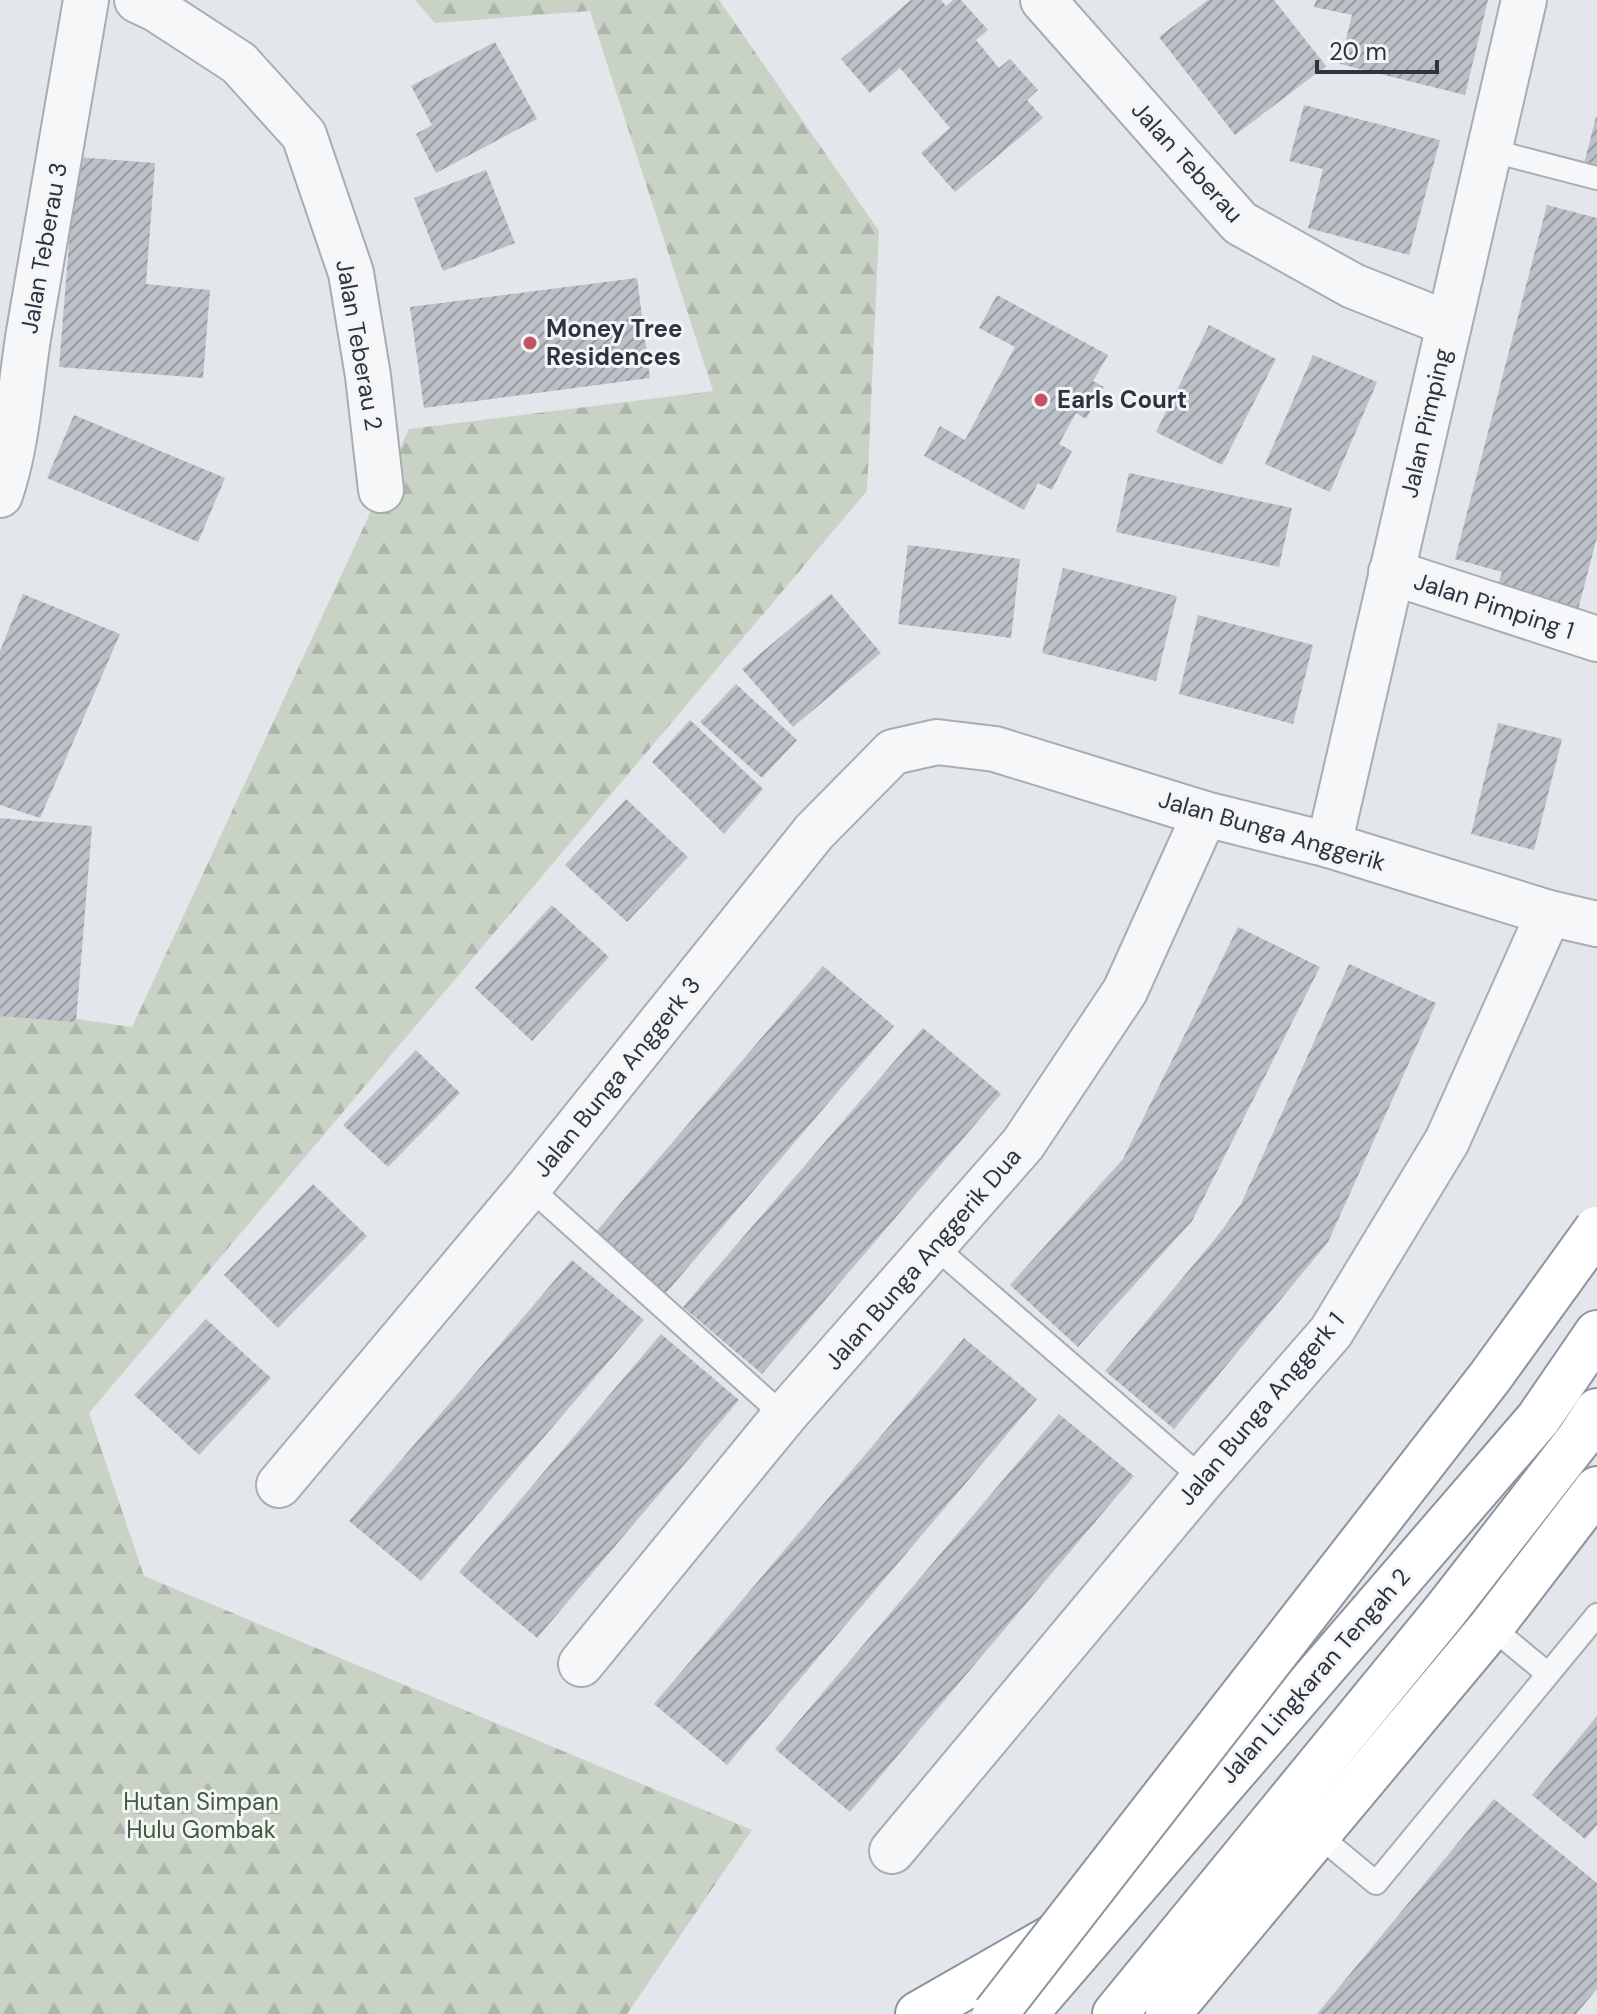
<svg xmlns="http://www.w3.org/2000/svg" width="1597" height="2014" font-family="'DM Sans',sans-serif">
<defs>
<pattern id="forest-firs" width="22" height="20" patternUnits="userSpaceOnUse" patternTransform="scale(2)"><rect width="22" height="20" fill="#c9d3c5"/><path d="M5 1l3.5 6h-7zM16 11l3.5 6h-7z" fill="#adb6aa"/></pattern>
<pattern id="building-hatch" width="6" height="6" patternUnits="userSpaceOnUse" patternTransform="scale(2)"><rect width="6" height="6" fill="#bbbfc6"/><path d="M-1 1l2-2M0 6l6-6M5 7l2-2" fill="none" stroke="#989ca2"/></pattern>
</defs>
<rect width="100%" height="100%" fill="#e3e6ea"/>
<polygon fill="url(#forest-firs)" points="415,0 719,0 879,231 867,491 89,1413 144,1576 752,1830 627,2014 0,2014 0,1008 132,1027 409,429 713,391 590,11 435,23"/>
<g fill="url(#building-hatch)">
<polygon points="911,0 941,0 946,6 953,0 961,0 988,30 976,40 999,68 1010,59 1038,90 1027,100 1043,118 955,192 921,153 950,128 900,68 870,93 841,59"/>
<polygon points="1208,0 1274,0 1326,66 1235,135 1159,37"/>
<polygon points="1316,0 1488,0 1465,95 1340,64 1352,15 1314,7"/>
<polygon points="495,42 537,119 436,173 416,134 432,125 411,86"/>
<polygon points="1304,105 1440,140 1409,255 1308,228 1323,169 1289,161"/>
<polygon points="1596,117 1597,117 1597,168 1584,164"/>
<polygon points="76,157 155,163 146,284 210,290 203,378 59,367"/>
<polygon points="486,170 515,243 443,271 414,198"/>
<polygon points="1547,205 1597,218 1597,537 1578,610 1497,589 1502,572 1455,559"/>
<polygon points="637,278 650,378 424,408 410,307"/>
<polygon points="997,295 1108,355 1093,381 1104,387 1086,419 1076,413 1059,444 1072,451 1052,490 1038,483 1024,510 924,456 940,426 965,440 1015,347 979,328"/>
<polygon points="1209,325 1276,359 1222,465 1156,432"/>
<polygon points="1313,355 1377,382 1330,492 1265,464"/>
<polygon points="74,415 225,478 198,542 47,478"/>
<polygon points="1129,473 1292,508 1279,567 1116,532"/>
<polygon points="908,545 1020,559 1011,638 898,624"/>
<polygon points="1063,568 1177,596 1156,681 1042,653"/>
<polygon points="23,594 120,634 40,818 0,805 0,651"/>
<polygon points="831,594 881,653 793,727 742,669"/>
<polygon points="1198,615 1313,645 1293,724 1179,694"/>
<polygon points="736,684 797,740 762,778 700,722"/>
<polygon points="690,720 763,789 724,834 652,762"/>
<polygon points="1498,723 1562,739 1534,850 1471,834"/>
<polygon points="626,799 688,857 627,922 565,865"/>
<polygon points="0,818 92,826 76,1022 0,1016"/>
<polygon points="552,905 609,957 532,1041 475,988"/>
<polygon points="1238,927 1320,967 1192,1221 1078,1347 1010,1285 1123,1159"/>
<polygon points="1349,964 1436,1003 1328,1242 1174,1429 1105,1371 1215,1239 1241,1204"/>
<polygon points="823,966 894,1026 666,1293 595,1233"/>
<polygon points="923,1028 1001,1094 762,1374 683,1307"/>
<polygon points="416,1050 460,1093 388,1167 343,1125"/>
<polygon points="313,1184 367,1236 278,1328 224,1275"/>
<polygon points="572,1260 644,1320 421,1581 349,1521"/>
<polygon points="206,1319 271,1378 199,1455 134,1395"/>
<polygon points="661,1334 739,1400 537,1638 459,1572"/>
<polygon points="964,1338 1037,1399 727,1765 654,1704"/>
<polygon points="1059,1414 1134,1476 850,1812 775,1749"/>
<polygon points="1597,1716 1597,1825 1585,1839 1532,1795"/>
<polygon points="1494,1799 1597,1883 1597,1989 1576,2014 1317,2014"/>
</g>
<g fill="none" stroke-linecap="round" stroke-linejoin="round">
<defs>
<g id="lane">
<polyline points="1489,150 1597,178"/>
<polyline points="529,1187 784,1416"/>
<polyline points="934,1246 1203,1479"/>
<polyline points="1491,1627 1548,1674"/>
<polyline points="1317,1834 1376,1883 1597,1615"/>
</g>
<g id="street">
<polyline points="137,0 156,9 239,63 304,135 351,273 368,376 381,490"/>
<polyline points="1043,0 1240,223 1353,286 1449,324"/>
<path d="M0,495C18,442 20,387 29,332C48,222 67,111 86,0"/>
<polyline points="1391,572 1597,639"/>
<polyline points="1329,845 1524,0"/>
<polyline points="279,1485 529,1187 814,832 893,752 937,742 995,749 1205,814 1329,845 1549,913 1597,924"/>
<polyline points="581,1664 784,1416 1023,1144 1125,991 1205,814"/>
<polyline points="892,1851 1203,1479 1331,1332 1447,1141 1549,913"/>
</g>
<g id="highway">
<polyline points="918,2014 1058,1934"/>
<polyline points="1025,2014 1538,1419 1597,1333"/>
<polyline points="1115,2014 1445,1611 1579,1439 1597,1411"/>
<polyline points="1168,2014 1491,1627 1597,1489"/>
</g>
</defs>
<use href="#lane" stroke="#a8adb4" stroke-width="26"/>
<use href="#street" stroke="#a8adb4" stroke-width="48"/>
<use href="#highway" stroke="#8c94a0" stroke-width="48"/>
<use href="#lane" stroke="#f6f7f9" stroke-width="22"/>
<use href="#street" stroke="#f6f7f9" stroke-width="44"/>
<use href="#highway" stroke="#fff" stroke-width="44"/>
<defs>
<polyline id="highway-bridge" points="995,2014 1490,1377 1597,1229"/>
</defs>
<use href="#highway-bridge" stroke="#8c94a0" stroke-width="48" stroke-linecap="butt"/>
<use href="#highway-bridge" stroke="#fff" stroke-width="44"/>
</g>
<g fill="#c45365" stroke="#f3f5f7" stroke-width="3">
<circle cx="530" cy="343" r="8"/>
<circle cx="1041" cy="400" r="8"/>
</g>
<g text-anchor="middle" stroke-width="6" stroke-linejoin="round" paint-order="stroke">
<g font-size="24" fill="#2c3441" stroke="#f3f5f7">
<text transform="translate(1187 162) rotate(48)" y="8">Jalan Teberau</text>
<text transform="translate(44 248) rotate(-80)" y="8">Jalan Teberau 3</text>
<text transform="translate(359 345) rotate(80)" y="8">Jalan Teberau 2</text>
<text transform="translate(1426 423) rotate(-77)" y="8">Jalan Pimping</text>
<text transform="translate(1494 606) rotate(18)" y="8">Jalan Pimping 1</text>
<text transform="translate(1272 831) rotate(16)" y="8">Jalan Bunga Anggerik</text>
<text transform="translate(617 1077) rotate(-51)" y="8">Jalan Bunga Anggerk 3</text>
<text transform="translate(923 1259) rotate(-49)" y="8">Jalan Bunga Anggerik Dua</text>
<text transform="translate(1261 1409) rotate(-50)" y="8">Jalan Bunga Anggerk 1</text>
<text transform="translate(1315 1676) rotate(-49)" y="8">Jalan Lingkaran Tengah 2</text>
</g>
<g font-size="24" font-weight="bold" fill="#2c3441" stroke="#f3f5f7" text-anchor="start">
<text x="546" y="337">Money Tree<tspan x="546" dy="28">Residences</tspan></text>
<text x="1057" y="408">Earls Court</text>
</g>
<g font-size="24" fill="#415c3b" stroke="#f3f5f7">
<text x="201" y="1810">Hutan Simpan<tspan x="201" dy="28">Hulu Gombak</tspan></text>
</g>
</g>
<path d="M1317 60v12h120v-12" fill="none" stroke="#2c3441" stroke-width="4"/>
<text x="1329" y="60" font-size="24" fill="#2c3441" stroke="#f3f5f7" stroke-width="6" paint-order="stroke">20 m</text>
</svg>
